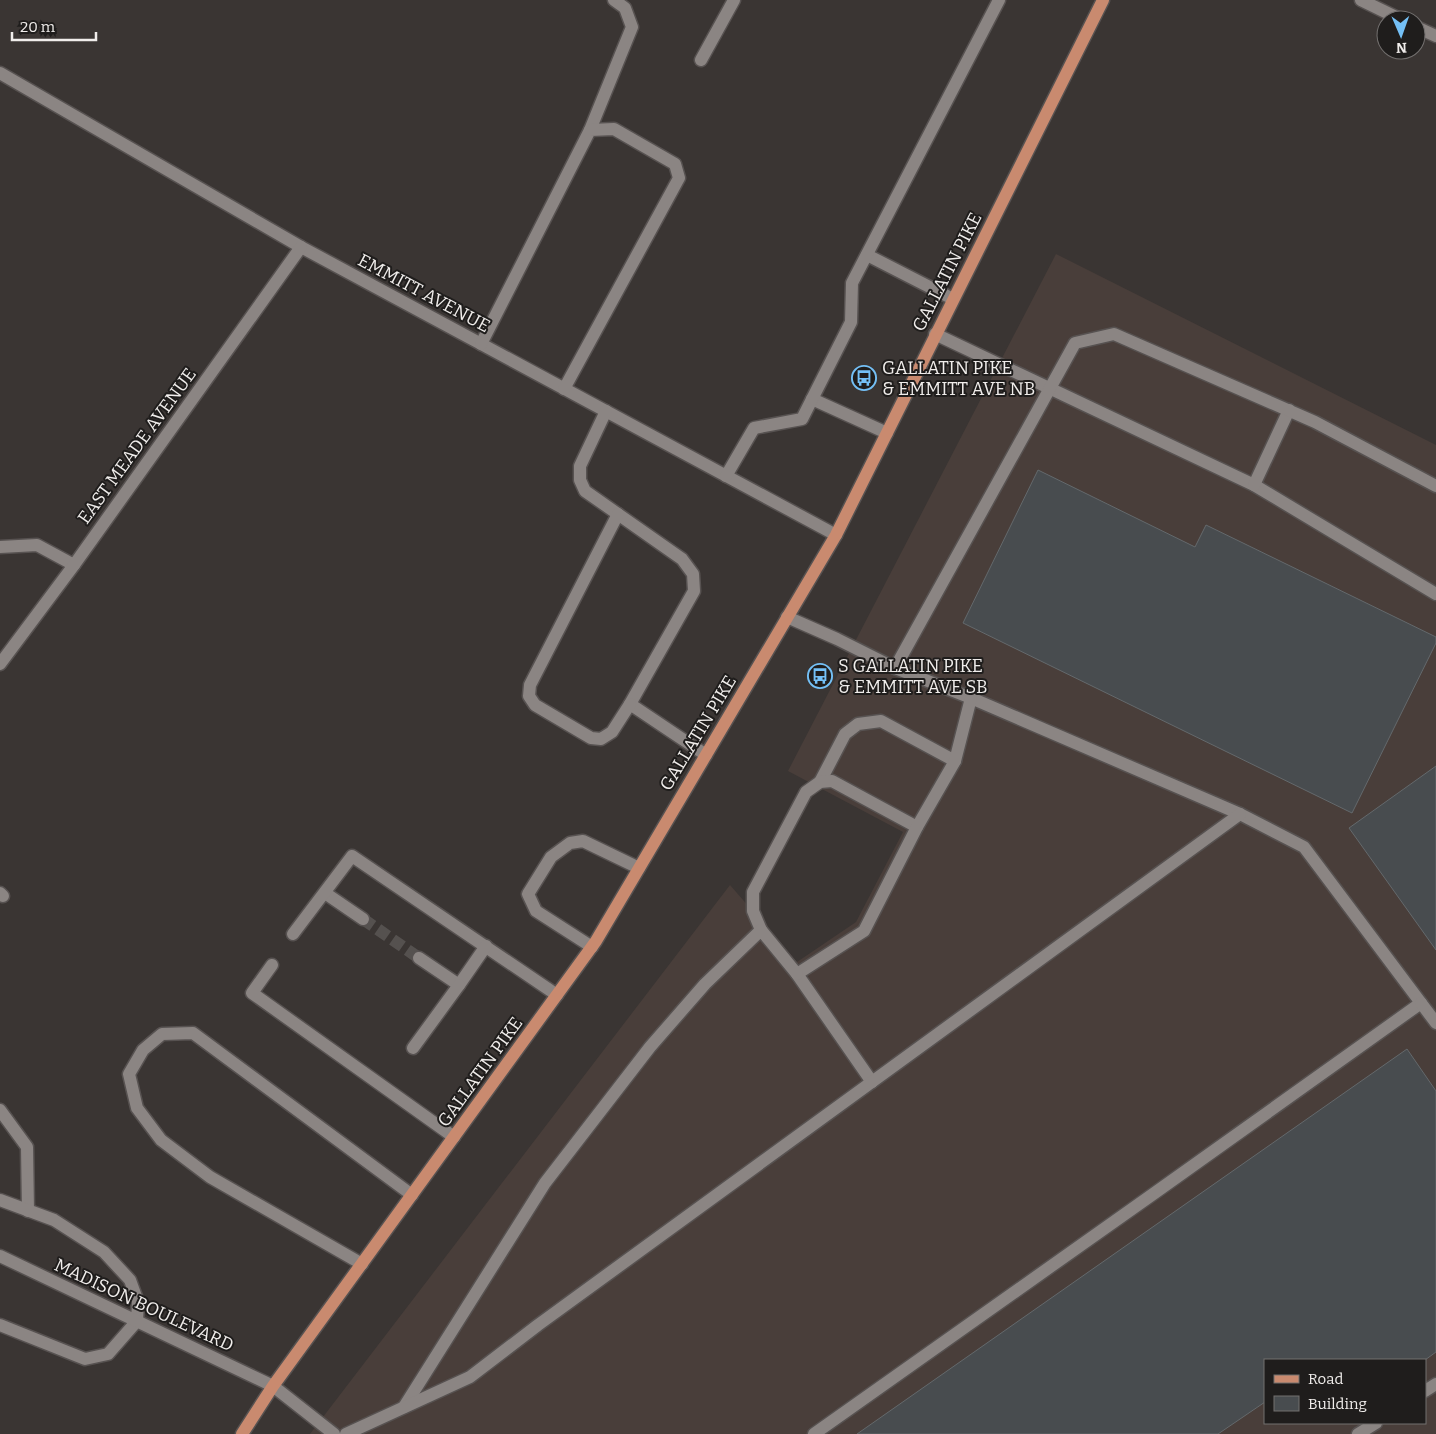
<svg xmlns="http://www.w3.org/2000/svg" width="1436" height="1434" font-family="Bitter,serif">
<rect width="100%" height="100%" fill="#3a3533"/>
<path fill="#493e3a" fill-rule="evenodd" d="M1056,254L1436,445V1434H310L730,885L797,962L856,922L903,832L788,771ZM1265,1360H1425V1423H1265Z"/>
<g fill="#484c4f" stroke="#64696c">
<polygon points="1038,470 1195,547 1206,525 1436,637 1436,643 1352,813 963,623"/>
<polygon points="1436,766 1436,950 1349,828"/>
<polygon points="1407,1049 1436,1091 1436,1352 1425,1360 1265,1360 1265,1402 1218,1434 857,1434"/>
</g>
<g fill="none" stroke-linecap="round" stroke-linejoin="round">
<polyline stroke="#55514f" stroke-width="12" stroke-dasharray="12 6" stroke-linecap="butt" points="363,919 419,958"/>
<defs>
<g id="minor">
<polyline points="1361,0 1402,20"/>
<polyline points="1416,27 1436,36"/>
<polyline points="701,60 734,0"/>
<polyline points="0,73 301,247 836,535"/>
<polyline points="590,130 632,27 625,8 614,0"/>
<polyline points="867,255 953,299"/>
<polyline points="935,334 1254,485 1436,594"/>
<polyline points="481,344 590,130 614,129 675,164 679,178 564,389"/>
<polyline points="812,399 887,433"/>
<polyline points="606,411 580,466 580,480 585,491 682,559 693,574 694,591 630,704 706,755"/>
<polyline points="726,476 754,428 802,419 851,322 852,283 999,0"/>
<polyline points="1254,485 1289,410"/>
<polyline points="618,514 530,685 529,696 535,705 591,738 601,739 612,732 630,704"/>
<polyline points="0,547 37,545 74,565"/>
<polyline points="787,617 837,639 895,668 971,698 1240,814 1304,847 1421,1003 1156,1192 814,1434"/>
<polyline points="0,664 74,565 301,247"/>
<polyline points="895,668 1075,343 1114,334 1315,422 1436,486"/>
<polyline points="820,782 845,734 858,724 881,721 955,761"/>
<polyline points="0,893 3,896"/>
<polyline points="325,893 363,919"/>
<polyline points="761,930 753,911 753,892 806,792 820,782 832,781 917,827"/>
<polyline points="293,934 352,856 557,995"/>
<polyline points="592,947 536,911 528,894 551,857 570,843 583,841 639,868"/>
<polyline points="419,958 459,985 486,946"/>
<polyline points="272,965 252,993 454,1137"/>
<polyline points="1421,1003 1436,1023"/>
<polyline points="413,1048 459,985"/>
<polyline points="872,1082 797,974 864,931 917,827 955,761 971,698"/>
<polyline points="0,1110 27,1147 28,1211"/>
<polyline points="0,1200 54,1220 104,1252 130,1280 138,1302 137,1321 108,1354 85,1359 0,1325"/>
<polyline points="0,1256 273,1386 334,1434"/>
<polyline points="362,1264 210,1177 161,1140 137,1108 129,1074 143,1050 162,1034 193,1033 412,1195"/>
<polyline points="1425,1391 1436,1384"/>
<polyline points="404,1407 545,1183 650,1047 705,984 761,930 797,974"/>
<polyline points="346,1434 470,1377 538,1325 1240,814"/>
<polyline points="1358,1434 1376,1423"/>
</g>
<polyline id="major" points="242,1434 273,1386 596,941 836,535 1103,0"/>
</defs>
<use href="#minor" stroke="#575251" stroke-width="15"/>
<use href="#major" stroke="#575251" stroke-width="15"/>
<use href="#minor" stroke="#8b8583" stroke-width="12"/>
<use href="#major" stroke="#c98a6f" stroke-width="12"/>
</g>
<defs>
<symbol id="bus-ring" viewBox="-11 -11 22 22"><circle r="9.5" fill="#1f1d1c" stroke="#74c0f6" stroke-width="1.5"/><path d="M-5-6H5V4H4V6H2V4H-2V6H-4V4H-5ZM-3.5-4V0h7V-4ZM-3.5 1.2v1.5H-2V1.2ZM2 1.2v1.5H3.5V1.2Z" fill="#74c0f6"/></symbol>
</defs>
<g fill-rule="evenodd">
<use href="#bus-ring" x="850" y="364" width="28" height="28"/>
<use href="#bus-ring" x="806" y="662" width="28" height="28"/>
</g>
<g text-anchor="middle" stroke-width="4" stroke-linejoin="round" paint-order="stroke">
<g font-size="18" fill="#f0edeb" stroke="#1f1d1c">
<text transform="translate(947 272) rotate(-63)" y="6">GALLATIN PIKE</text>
<text transform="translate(424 293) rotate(28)" y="6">EMMITT AVENUE</text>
<text transform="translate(137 446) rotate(-54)" y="6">EAST MEADE AVENUE</text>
<text transform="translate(698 733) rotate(-59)" y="6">GALLATIN PIKE</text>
<text transform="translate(480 1072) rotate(-54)" y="6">GALLATIN PIKE</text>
<text transform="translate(144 1305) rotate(25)" y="6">MADISON BOULEVARD</text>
</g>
<g font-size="18" fill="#f0edeb" stroke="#1f1d1c" text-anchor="start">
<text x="882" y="374">GALLATIN PIKE<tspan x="882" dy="21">&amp; EMMITT AVE NB</tspan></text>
<text x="838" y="672">S GALLATIN PIKE<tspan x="838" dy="21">&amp; EMMITT AVE SB</tspan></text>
</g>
</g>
<rect x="1264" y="1359" width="162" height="65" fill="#1f1d1c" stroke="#73706f"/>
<rect x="1274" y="1375" width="25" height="8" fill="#c98a6f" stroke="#73706f"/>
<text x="1308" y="1384" font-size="15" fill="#f0edeb">Road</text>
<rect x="1274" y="1396" width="25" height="15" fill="#484c4f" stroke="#73706f"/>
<text x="1308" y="1409" font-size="15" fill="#f0edeb">Building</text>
<g transform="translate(1401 35) rotate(178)"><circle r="24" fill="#1f1d1c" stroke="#73706f"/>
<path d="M0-4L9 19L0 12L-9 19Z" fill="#74c0f6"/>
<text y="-8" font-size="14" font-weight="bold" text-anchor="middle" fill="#f0edeb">N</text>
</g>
<path d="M12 32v8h84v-8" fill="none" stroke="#f0edeb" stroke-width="2.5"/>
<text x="20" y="32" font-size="15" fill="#f0edeb" stroke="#1f1d1c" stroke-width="4" paint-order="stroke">20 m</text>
</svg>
